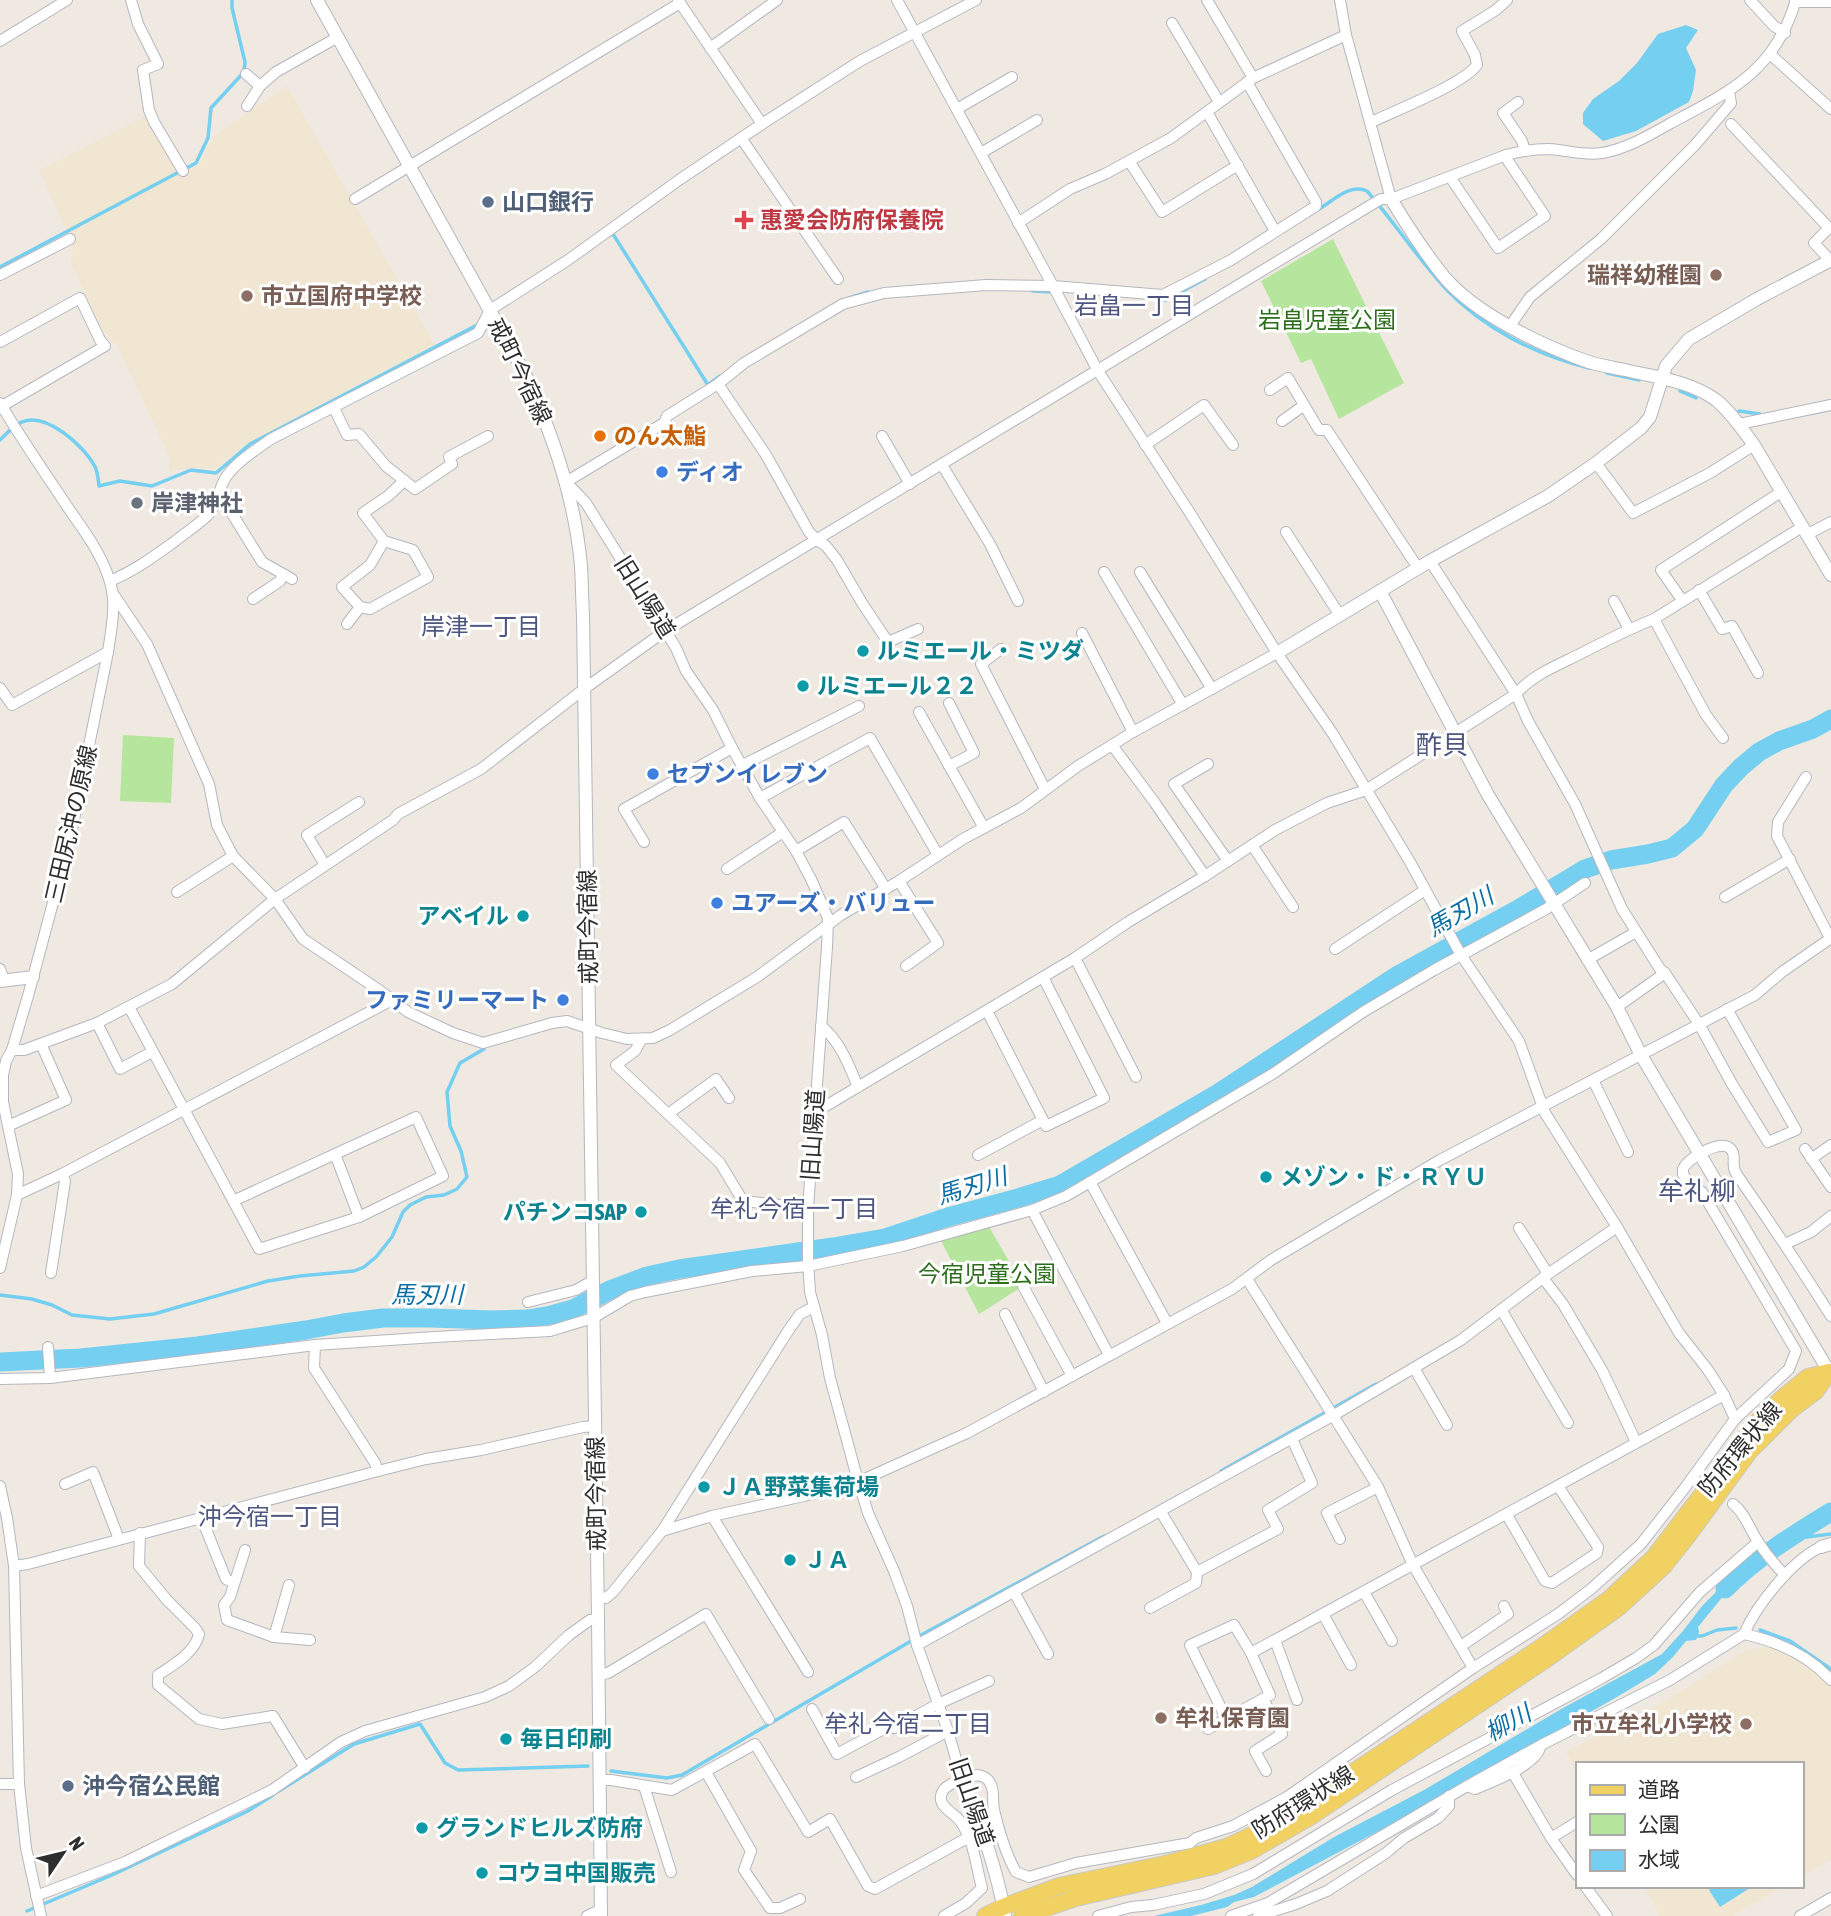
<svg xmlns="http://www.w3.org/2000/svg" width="1831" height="1916" font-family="'Asap Condensed','Noto Sans JP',sans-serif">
<rect width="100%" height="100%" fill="#efe9e1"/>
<g fill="#f0e6d1">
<polygon points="287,86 435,346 357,385 241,448 216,469 185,468 169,472 170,458 157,430 117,345 103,331 70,261 73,250 70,239 39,170 147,115 184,173 200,163 215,135"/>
<polygon points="1769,1647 1805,1665 1823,1678 1831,1689 1831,1860 1801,1877 1801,1764 1577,1764 1577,1771 1566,1752 1668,1699 1746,1650"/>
<polygon points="1644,1886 1784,1886 1732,1916 1660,1916"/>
</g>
<g fill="#b6e59e">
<polygon points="1333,239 1404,383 1339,419 1311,359 1301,363 1261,281"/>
<polygon points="123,735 174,738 171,803 120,801"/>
<polygon points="987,1223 1023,1286 979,1314 939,1237"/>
</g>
<g fill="#75cff0">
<polygon points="1686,25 1698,30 1686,48 1696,70 1693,91 1689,102 1636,131 1603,141 1583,124 1583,113 1593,99 1619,81 1637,63 1658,34"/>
<polygon points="1742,1573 1698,1627 1699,1632 1696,1640 1686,1641 1672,1658 1655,1674 1617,1697 1390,1825 1254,1897 1234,1902 1227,1907 1191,1916 1154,1916 1201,1905 1234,1895 1252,1887 1334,1837 1424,1790 1563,1708 1662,1654 1683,1631 1702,1606 1727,1581"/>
<polygon points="1716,1886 1753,1886 1720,1907 1709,1890"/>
</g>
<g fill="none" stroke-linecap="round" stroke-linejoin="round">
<g stroke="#75cff0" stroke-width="3.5">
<path d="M1319,209C1333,201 1350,183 1367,191C1394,222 1417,257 1445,288C1483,328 1536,355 1589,368"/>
<polyline points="611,235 613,234 708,385 720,376"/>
<polyline points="0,267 196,163 208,138 211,108 244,72 245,62 232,8 232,0"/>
<polyline points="1033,291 1053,292"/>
<polyline points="849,298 868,292"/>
<polyline points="1162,300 1166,300 1205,279"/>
<polyline points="1607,373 1639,380"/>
<polyline points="1680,391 1696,398"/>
<polyline points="1739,411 1760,414"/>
<path d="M0,440C6,434 14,425 22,422C46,412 83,445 94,465C98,471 98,479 99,486L120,481L152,486L191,470L216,473L250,444L477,325"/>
<polyline points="0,1295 32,1299 52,1305 72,1315 110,1319 154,1314 268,1281 300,1276 354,1271 364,1267 376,1257 392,1237 403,1212 410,1205 426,1197 444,1195 457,1189 467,1177 461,1151 450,1126 447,1092 460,1063 484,1049"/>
<polyline points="1221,1471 1376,1384"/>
<polyline points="1796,1533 1807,1537 1831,1534"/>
<polyline points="1760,1630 1790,1641 1831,1669"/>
<polyline points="1694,1636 1702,1636 1717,1630 1736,1628"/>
<polyline points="611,1771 667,1778 682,1775 923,1634 1104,1536"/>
<polyline points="279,1791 354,1744 420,1724 445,1763 458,1770 588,1766"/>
<polyline points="27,1911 112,1875 248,1811 273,1795"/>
</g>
<g stroke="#75cff0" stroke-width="19">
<polyline points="0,1362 81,1358 198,1346 306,1330 343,1323 383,1318 430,1318 493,1320 528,1319 551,1315 573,1309 610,1290 647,1276 679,1269 833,1247 885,1238 948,1217 1011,1200 1060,1185 1217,1094 1398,975 1520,908 1585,869 1611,860 1648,854 1672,848 1695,829 1724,785 1741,767 1759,752 1779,741 1813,729 1831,719"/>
<path d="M1725,1589C1756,1558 1793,1535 1831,1512"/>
</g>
<defs>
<g id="minor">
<polyline points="131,0 138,24 158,64 143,70 149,110 154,122 183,171"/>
<polyline points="678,0 762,124"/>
<polyline points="897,0 1053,286 1098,371 1190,513 1277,653 1333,734 1410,862 1461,955 1519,1041 1545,1113 1617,1227 1679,1333 1708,1370 1724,1395 1735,1419"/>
<polyline points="1207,0 1253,78"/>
<polyline points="1340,0 1346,35 1391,199"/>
<polyline points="1750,0 1774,26 1785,33"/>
<polyline points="1795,2 1831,2"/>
<polyline points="1172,23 1219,102"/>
<polyline points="0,41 67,0"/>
<polyline points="710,48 777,0"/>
<polyline points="1770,54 1831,109"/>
<polyline points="246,74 260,86"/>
<polyline points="1518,102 1503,113 1522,141 1525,150"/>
<polyline points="247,106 260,86 276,72 338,37"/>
<polyline points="957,109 1012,77"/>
<polyline points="1207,112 1275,231"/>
<path d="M1371,121L1376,120C1401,108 1463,84 1477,65L1475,55L1462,31L1496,10L1507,0"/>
<polyline points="1731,124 1829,228 1814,243 1830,260"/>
<polyline points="741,138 838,279"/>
<polyline points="981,153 1037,120"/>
<polyline points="1129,161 1162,212 1238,165"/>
<polyline points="1450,177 1498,248 1545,216 1508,161 1506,155"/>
<polyline points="355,199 680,3"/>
<polyline points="1018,223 1070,189 1105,174 1171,138 1253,78 1346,35"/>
<polyline points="0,275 70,239"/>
<polyline points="1510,326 1530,297 1601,239 1695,145 1731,103 1729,92"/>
<polyline points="0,342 80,298 100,340 105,346 2,406"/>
<polyline points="718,384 766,455 809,532 817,540 826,546 837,560 862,603 888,642 918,629"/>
<polyline points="1270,390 1288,378 1319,430 1327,430 1418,568"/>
<path d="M0,403C22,440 47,476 71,512C86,533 103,557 110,582C117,604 111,630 108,652L70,839L28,996L12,1050L6,1061L3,1075V1102L18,1174L17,1195L0,1268"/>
<polyline points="334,408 347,435 359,434 386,466 415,489 452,464 449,457 488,436"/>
<polyline points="1282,421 1303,406"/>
<polyline points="1739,424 1831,405"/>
<polyline points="882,436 910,484"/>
<polyline points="1145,445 1204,405 1233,445"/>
<polyline points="1596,463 1633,513 1710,473 1754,445"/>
<polyline points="942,465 990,544 1018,601"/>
<polyline points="219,499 226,504 262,562 292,579"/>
<polyline points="1286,532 1339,614"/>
<polyline points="1806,535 1831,522"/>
<polyline points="384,541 370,565 342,587 360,607 370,609 428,577 413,550 384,541 363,513 388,496 404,481"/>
<polyline points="1430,561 1516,694 1528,721 1575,804 1622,909 1660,969 1665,973 1699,1024 1732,1084 1768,1142 1796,1130 1727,1009"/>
<polyline points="1104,572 1183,705"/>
<polyline points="1140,572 1212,689"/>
<path d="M110,581C134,571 153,557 174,542C185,533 198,525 208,515C219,503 218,489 226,477C237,461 256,450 271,439L478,333L490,310L568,260L679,180L762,124L860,61L976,0"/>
<polyline points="1699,590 1722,629 1732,626 1758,673"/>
<polyline points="112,592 147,644 209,784 217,825 233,856 275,899 303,939 379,990 408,1012 453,1033 483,1043 552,1023 567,1021 602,1033 627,1039 653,1038 670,1030 757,977 841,915 899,881 963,839 1021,808 1078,766 1133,732 1277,653"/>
<polyline points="253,599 280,581 283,574"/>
<polyline points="1682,600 1661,570 1781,492"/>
<polyline points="1614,601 1629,629"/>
<polyline points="1654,619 1706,715 1723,738"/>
<polyline points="347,624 360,607"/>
<polyline points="1082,633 1133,732"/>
<polyline points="1001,649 981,664 1045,789"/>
<polyline points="0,688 12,705 108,652"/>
<polyline points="919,712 984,828"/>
<polyline points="1112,745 1155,803 1205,876"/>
<polyline points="1208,764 1174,784 1228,861"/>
<polyline points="741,766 859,706"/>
<polyline points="949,766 974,753 949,703"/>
<polyline points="1806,777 1778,822 1777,836 1830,938"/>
<polyline points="760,798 870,738 938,855"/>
<polyline points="644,842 624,809 732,748"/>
<polyline points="1252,845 1293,907"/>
<polyline points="796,851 844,822 886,889"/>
<polyline points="325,865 307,835 359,802"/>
<polyline points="727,869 783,832"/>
<polyline points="899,881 938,943 906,966"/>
<polyline points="177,892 233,856"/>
<polyline points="1725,897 1790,859"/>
<polyline points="1335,949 1425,890"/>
<polyline points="1075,958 1136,1077"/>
<polyline points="1587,960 1636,932"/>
<polyline points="0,969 4,980"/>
<polyline points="129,1007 259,1249 359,1217 443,1176 416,1117 233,1201"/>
<polyline points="1617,1007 1665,973"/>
<polyline points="987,1011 1046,1126 1104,1098 1043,977"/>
<polyline points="97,1023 120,1069 152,1052"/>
<path d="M821,1026C840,1041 849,1065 858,1087"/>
<polyline points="641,1040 635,1051 616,1065 720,1163 743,1201 808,1208"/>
<path d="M12,1050H24L97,1023L172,984L275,899L393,820L398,814L481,769L584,689L665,631L1381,199H1391L1506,155C1521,151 1534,149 1549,149C1567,150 1584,156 1602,153C1626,149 1650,135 1671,123C1731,91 1775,71 1796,0"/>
<polyline points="1593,1080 1628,1152"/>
<path d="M814,1113L1075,958L1128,922L1205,876L1275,830L1327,803L1366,790L1516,694C1532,675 1558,665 1580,654C1605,641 1629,629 1654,619L1802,527"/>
<polyline points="668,1114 716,1079 729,1098"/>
<polyline points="8,1126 66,1100 41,1044"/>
<polyline points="1805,1149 1831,1187"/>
<polyline points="335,1154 359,1217"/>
<polyline points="978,1155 1043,1120"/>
<polyline points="1811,1159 1831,1145"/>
<polyline points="1090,1182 1167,1323"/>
<polyline points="17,1195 62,1174 392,1000"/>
<polyline points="1032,1210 1109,1355"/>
<polyline points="1519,1228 1548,1274"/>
<polyline points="1785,1244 1811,1232 1831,1216"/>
<polyline points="51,1273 65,1181 62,1174"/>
<polyline points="1543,1278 1563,1304 1602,1370 1636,1442"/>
<polyline points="1247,1279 1378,1487 1413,1565 1473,1668"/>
<polyline points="1023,1286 1072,1376"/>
<polyline points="528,1302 576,1290 592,1281"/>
<polyline points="1502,1311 1568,1423"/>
<polyline points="1005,1314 1044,1392"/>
<polyline points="315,1345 314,1368 375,1463 378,1471"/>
<polyline points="48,1347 50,1378"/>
<polyline points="1414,1368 1447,1425"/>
<polyline points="0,1379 50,1378 315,1345 435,1337 550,1331 593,1318 630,1296 645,1292 752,1271 808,1266 903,1246 1032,1210 1066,1196 1090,1182 1274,1073 1363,1012 1434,970 1546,909 1585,883"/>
<polyline points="65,1484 93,1472 119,1539"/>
<polyline points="0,1486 7,1518 14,1566 19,1784 26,1848 41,1916"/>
<path d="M1733,1504C1745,1513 1749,1528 1757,1540C1765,1553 1774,1564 1785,1575"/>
<polyline points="1507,1515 1545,1581 1552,1583 1597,1553 1598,1547 1558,1486"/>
<polyline points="712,1516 808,1672"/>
<polyline points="201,1517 226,1579 234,1583"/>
<polyline points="662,1531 712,1516 804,1496 860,1481 967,1433 1232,1289 1271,1260 1440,1160 1755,995 1782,972 1831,938"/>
<path d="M140,1533L139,1566L167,1600L195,1628L199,1634C195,1653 173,1665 158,1675V1685L199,1719L222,1724L273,1716L305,1768"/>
<polyline points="1340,1539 1327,1513 1378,1487"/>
<polyline points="245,1550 230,1597 224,1605 227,1620 274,1637 310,1640"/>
<polyline points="14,1566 28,1564 378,1471 426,1459 481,1450 583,1427 595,1426"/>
<polyline points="1197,1572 1278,1529 1268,1510 1312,1483 1292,1439"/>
<polyline points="1014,1592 1048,1654"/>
<polyline points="1364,1592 1392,1641"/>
<polyline points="598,1597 606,1598 613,1592 662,1531 788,1331 800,1314 814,1307"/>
<polyline points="1150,1608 1196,1583 1197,1572 1161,1512"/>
<polyline points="1323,1614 1351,1665"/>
<path d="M1744,1634C1756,1606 1792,1560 1821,1547"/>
<polyline points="274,1637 289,1585"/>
<polyline points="1275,1640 1297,1700"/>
<polyline points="917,1645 1334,1415 1461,1340 1548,1274 1617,1227"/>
<polyline points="1461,1646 1508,1614 1504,1606"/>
<polyline points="1251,1653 1724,1395"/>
<polyline points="599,1675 608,1673 706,1614 769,1719"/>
<polyline points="1263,1699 1282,1734 1255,1751 1266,1771"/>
<polyline points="812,1709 837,1754 891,1725 894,1728 938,1704 989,1681"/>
<polyline points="1208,1729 1270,1695 1251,1653 1234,1625 1190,1645 1226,1718"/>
<polyline points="706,1772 751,1851 744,1870 770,1908 780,1908 800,1899"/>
<polyline points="1513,1773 1551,1838 1577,1875"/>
<polyline points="856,1777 899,1757 948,1731"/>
<polyline points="600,1780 611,1780 672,1790 755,1744 808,1832 830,1819 868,1886 875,1889 969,1837"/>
<polyline points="962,1780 948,1731 917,1645 907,1606 894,1571 868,1513 855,1470 830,1378 822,1335 810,1292 808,1261 808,1208 827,947 828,918 811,879 796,851 760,798 732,748 713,710 686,671 676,648 586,503 566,482 664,423 667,416 718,384 744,363 843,304 884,293 986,285 1053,286 1163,295 1231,260 1316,206 1316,202 1247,82"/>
<polyline points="0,1784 19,1784"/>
<polyline points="644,1786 671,1872"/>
<path d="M1467,1786L1475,1789C1491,1782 1535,1766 1540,1748"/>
<polyline points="1551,1838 1577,1822"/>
<polyline points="1585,1886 1607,1916"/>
<polyline points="36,1896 125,1862 272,1790 341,1742 365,1731 485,1697 509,1686 535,1667 569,1635 590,1620 598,1619"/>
<polyline points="587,1916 600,1910"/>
<path d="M944,1916L966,1903L982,1888C976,1866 974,1840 960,1821C954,1813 939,1807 941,1796C942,1783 966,1779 977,1775C982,1776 987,1777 990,1783C995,1790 992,1801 994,1810C999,1831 1005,1853 1016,1872L1029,1877L1076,1863L1190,1843L1196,1838L1233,1826L1287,1797L1473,1668L1558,1614L1591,1589L1641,1544L1684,1489L1735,1419L1789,1369L1796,1351L1702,1192L1688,1182L1683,1174V1169C1687,1159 1717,1141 1728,1147C1738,1153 1731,1163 1735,1171C1737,1176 1742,1181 1744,1185C1774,1228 1803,1272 1831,1316"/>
<polyline points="1098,1916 1131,1907 1153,1905 1204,1894 1253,1874 1392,1790 1602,1678 1636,1658 1654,1645 1700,1592 1758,1542"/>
<path d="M1231,1916L1268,1903L1467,1786L1541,1745L1670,1680L1744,1634C1776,1641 1808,1655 1831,1680"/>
<polyline points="1258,1916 1296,1904 1327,1891 1386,1853 1404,1838 1438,1818 1449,1806 1449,1796"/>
<polyline points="1800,1916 1831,1898"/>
</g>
<g id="tertiary">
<path d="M317,0L524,372C553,434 575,498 581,566C582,582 582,599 583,615L598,1619L601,1916"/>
<path d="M1391,199C1408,227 1425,254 1446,279C1477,314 1539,344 1583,360C1596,365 1611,367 1625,370C1655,377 1690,381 1716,400C1731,412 1742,429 1754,445L1831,575"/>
<polyline points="1380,591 1488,795 1617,1007 1641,1055 1831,1375"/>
<polyline points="1277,653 1430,561 1548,496 1596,463 1641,428 1650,417 1666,366 1689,339 1757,299 1831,260"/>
<polyline points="0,981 33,977"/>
<polyline points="1821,1547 1831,1544"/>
<path d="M962,1780C981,1824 997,1869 1005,1916"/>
</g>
<g id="primary">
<polyline points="985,1916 1003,1907 1059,1886 1165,1864 1226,1847 1246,1838 1302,1806 1540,1648 1609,1599 1654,1557 1759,1420 1781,1399 1808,1377 1829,1372"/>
<polyline points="1022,1916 1076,1898 1214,1866 1251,1851 1310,1817 1548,1658 1618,1608 1664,1566 1690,1533 1749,1452 1792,1409 1816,1391 1829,1372"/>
</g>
</defs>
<use href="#minor" stroke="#b4b7c1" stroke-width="12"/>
<use href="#tertiary" stroke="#b4b7c1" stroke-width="14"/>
<use href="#primary" stroke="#c9c9c9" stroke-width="18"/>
<use href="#minor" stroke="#fff" stroke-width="10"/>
<use href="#tertiary" stroke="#fff" stroke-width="12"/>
<use href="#primary" stroke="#f2d163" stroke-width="16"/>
</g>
<g fill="#5c6f8a" stroke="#fff" stroke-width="2.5">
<circle cx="488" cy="202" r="7"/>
<circle cx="68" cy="1786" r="7"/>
</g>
<path fill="#e0444e" stroke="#fff" stroke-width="2.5" d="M740.5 209.5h7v7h7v7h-7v7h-7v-7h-7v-7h7z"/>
<g fill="#8d6e63" stroke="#fff" stroke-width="2.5">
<circle cx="1716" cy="275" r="7"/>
<circle cx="247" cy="296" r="7"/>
<circle cx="1161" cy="1718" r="7"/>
<circle cx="1746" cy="1724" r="7"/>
</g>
<circle fill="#e8710a" stroke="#fff" stroke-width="2.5" cx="600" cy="436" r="7"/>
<g fill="#3f7fe0" stroke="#fff" stroke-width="2.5">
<circle cx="662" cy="472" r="7"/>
<circle cx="653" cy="774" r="7"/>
<circle cx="717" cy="903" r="7"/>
<circle cx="563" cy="1000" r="7"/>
</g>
<circle fill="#6b7280" stroke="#fff" stroke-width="2.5" cx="137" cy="503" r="7"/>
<g fill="#0f9aa8" stroke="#fff" stroke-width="2.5">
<circle cx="863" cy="651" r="7"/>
<circle cx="803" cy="686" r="7"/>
<circle cx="523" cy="916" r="7"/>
<circle cx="1266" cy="1177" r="7"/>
<circle cx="641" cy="1212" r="7"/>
<circle cx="704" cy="1487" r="7"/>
<circle cx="790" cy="1560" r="7"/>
<circle cx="506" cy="1739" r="7"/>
<circle cx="422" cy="1828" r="7"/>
<circle cx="482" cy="1873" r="7"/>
</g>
<g text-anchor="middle" stroke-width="6" stroke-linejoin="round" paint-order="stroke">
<g font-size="23" font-weight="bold" fill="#4e5e75" stroke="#fff" text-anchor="start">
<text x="502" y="210">山口銀行</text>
<text x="82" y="1794">沖今宿公民館</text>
</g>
<g font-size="23" font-weight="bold" fill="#be3a42" stroke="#fff" text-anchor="start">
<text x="760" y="228">惠愛会防府保養院</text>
</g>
<g font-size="23" font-weight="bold" fill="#785e54" stroke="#fff" text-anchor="end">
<text x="1702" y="283">瑞祥幼稚園</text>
<text x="261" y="304" text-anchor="start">市立国府中学校</text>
<text x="1175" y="1726" text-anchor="start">牟礼保育園</text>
<text x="1732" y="1732">市立牟礼小学校</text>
</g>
<g font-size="23" fill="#2c6e1b" stroke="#fff">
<text x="1327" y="328">岩畠児童公園</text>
<text x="987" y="1282">今宿児童公園</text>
</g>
<g font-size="23" fill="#2e2e2e" stroke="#fff">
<text transform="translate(520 371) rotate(64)" y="8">戒町今宿線</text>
<text transform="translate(645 597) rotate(58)" y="8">旧山陽道</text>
<text transform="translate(71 824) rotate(-77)" y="8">三田尻沖の原線</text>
<text transform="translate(588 927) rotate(-91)" y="8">戒町今宿線</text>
<text transform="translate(813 1135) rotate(-86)" y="8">旧山陽道</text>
<text transform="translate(1740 1449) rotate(-50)" y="8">防府環状線</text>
<text transform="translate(596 1494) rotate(-91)" y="8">戒町今宿線</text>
<text transform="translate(972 1802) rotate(71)" y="8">旧山陽道</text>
<text transform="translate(1303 1802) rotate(-32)" y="8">防府環状線</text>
</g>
<g font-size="23" font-weight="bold" fill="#c56008" stroke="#fff" text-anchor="start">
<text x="614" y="444">のん太鮨</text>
</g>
<g font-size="23" font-weight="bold" fill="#366cbe" stroke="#fff" text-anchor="start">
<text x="676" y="480">ディオ</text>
<text x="667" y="782">セブンイレブン</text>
<text x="731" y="911">ユアーズ・バリュー</text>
<text x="549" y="1008" text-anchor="end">ファミリーマート</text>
</g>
<g font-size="23" font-weight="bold" fill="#5b616d" stroke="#fff" text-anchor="start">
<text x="151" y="511">岸津神社</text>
</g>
<g font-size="23" font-weight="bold" fill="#0d838f" stroke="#fff" text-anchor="start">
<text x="877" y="659">ルミエール・ミツダ</text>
<text x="817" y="694">ルミエール２２</text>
<text x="509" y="924" text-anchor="end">アベイル</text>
<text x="1280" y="1185">メゾン・ド・ＲＹＵ</text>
<text x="627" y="1220" text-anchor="end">パチンコSAP</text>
<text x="718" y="1495">ＪＡ野菜集荷場</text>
<text x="804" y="1568">ＪＡ</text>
<text x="520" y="1747">毎日印刷</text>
<text x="436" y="1836">グランドヒルズ防府</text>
<text x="496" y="1881">コウヨ中国販売</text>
</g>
<g font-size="24" fill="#4d5680" stroke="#fff">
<text x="1134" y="314">岩畠一丁目</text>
<text x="481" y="635">岸津一丁目</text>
<text x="794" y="1217">牟礼今宿一丁目</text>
<text x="270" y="1525">沖今宿一丁目</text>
<text x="908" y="1732">牟礼今宿二丁目</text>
</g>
<g font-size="24" font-style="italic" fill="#0d6fa3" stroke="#fff">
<text transform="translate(1460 912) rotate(-30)" y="8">馬刃川</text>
<text transform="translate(972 1186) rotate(-17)" y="8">馬刃川</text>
<text x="427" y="1303">馬刃川</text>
<text transform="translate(1508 1723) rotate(-29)" y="8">柳川</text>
</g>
<g font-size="26" fill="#4d5680" stroke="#fff">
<text x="1442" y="754">酢貝</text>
<text x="1697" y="1200">牟礼柳</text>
</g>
</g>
<rect x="1576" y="1762" width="228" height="126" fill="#ffffff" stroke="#ababab" stroke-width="2"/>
<rect x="1590" y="1785" width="35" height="10" fill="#f2d163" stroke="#ababab" stroke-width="2"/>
<text x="1638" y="1797" font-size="21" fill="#2e2e2e">道路</text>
<rect x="1590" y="1814" width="35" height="21" fill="#b6e59e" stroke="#ababab" stroke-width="2"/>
<text x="1638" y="1832" font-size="21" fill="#2e2e2e">公園</text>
<rect x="1590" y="1850" width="35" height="21" fill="#75cff0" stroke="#ababab" stroke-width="2"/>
<text x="1638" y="1867" font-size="21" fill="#2e2e2e">水域</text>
<g transform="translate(63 1853) rotate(55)" stroke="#ffffff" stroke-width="5" paint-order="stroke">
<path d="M0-5L12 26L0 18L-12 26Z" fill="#2e2e2e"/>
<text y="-10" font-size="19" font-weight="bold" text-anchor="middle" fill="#2e2e2e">N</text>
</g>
</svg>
